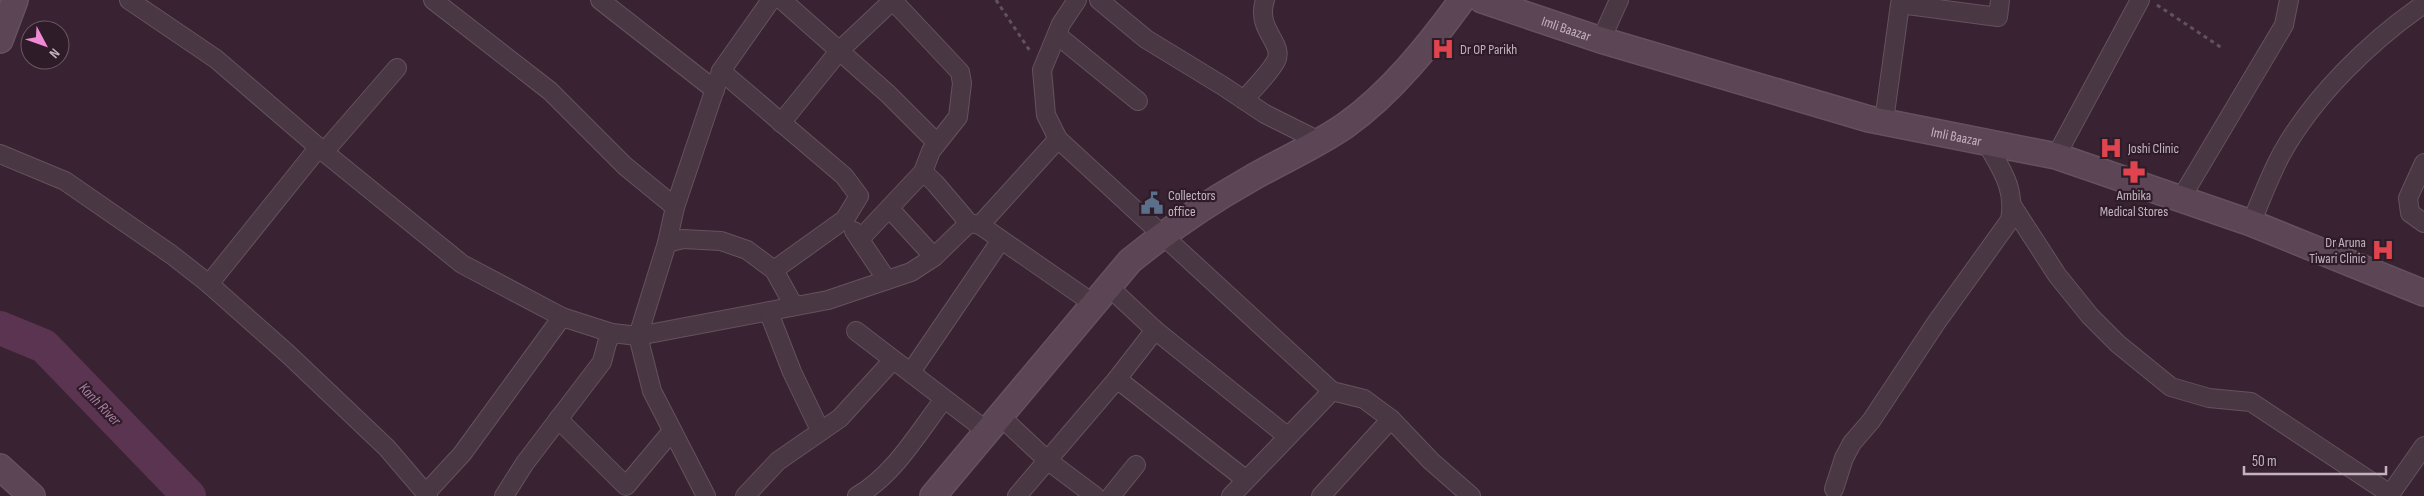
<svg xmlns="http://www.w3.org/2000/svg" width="2424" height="496" font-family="'Sofia Sans Condensed',sans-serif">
<rect width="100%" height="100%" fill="#392333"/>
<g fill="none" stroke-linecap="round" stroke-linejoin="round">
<polyline stroke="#5b3451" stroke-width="34" points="0,328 44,346 189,496"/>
<defs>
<g id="minor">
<polyline points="129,0 216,59 324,152 462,264 562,317 612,333 638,336 828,300 911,272 934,257 969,223 980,225 1058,139"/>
<polyline points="433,0 550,91 625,166 675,207"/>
<polyline points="600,0 715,90"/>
<polyline points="782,0 888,94 937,143"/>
<polyline points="1077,0 1061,24 1042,70 1046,115 1058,139 1332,391 1364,399 1391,419 1431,461 1471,496"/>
<polyline points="1099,0 1146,39 1223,86 1265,114 1319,141"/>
<polyline points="1057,35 1138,101"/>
<polyline points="1601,40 1619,0"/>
<polyline points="721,71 844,176 859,196 845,219 774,270"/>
<path d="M1244,100C1254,88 1268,75 1276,61C1285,43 1255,30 1265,0"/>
<polyline points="1884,121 1900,4 1998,17 2000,0"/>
<polyline points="781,123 840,50 890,3 897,5 960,72 962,83 958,117 931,151 923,172 860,239"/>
<polyline points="324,152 397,68"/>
<polyline points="0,154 65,181 172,255 209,284 288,354 387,448 428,496"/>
<polyline points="2056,156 2140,0"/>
<polyline points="2424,163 2408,198 2410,213 2424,223"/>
<polyline points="923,172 935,183 969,223"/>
<polyline points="2180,200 2284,25 2289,0"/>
<polyline points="2013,207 2057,275 2090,316 2118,344 2171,387 2209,398 2251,402 2390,494"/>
<polyline points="890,209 934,257"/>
<path d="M2251,223C2261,200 2270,175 2282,153C2314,96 2370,41 2424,4"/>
<polyline points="980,225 1094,304"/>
<polyline points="854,231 887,280"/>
<polyline points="667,243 683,239 721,241 747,250 774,270 794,306"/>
<polyline points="209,284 319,147"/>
<polyline points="1108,286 1155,330 1287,436"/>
<polyline points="769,313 792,372 820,430"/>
<polyline points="856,331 988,432"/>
<polyline points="911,372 1001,240"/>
<polyline points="1117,379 1245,479"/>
<polyline points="1000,416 1047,460 1095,496"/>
<polyline points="558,419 626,486 672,431"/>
<path d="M1834,489L1844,458L1852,443L1871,421L1936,323L2010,220C2016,188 2001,169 1986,142"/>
<polyline points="426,493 462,454 562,317"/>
<polyline points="504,496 525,463 602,362 607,343 612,333"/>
<polyline points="706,496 652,391 638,336 667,243 675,207 721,71 771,0"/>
<polyline points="745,496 778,461 840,418 893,360"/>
<path d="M857,496C894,475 918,433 944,399"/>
<polyline points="1017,496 1117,379 1155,330"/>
<polyline points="1111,496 1136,465"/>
<polyline points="1231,496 1332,391"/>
<polyline points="1321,496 1391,419"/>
<polyline points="2389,496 2424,446"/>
</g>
<g id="secondary">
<path id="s1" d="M1482,0L1601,40L1869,119L2056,156L2251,223L2424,293"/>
<polyline points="0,40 15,0"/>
<polyline points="0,467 32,496"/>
<path d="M933,496L1130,261C1168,230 1207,203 1250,179C1281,161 1316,146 1346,125C1391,93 1430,44 1462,0"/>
</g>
</defs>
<use href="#minor" stroke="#64525f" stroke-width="20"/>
<use href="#secondary" stroke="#64525f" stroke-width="28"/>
<g stroke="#605164" stroke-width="3" stroke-dasharray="4 4" stroke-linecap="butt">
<polyline points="996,0 1030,51"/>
<polyline points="2157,5 2222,48"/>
</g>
<use href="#minor" stroke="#493744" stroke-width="18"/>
<use href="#secondary" stroke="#5c4555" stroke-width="25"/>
</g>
<defs>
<symbol id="hospital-bare" viewBox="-9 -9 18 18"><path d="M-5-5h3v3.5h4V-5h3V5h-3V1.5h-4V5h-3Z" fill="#e0444e" stroke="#2e1c29" stroke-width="2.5" paint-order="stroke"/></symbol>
<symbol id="pharmacy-bare" viewBox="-9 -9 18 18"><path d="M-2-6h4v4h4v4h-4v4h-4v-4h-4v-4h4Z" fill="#e0444e" stroke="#2e1c29" stroke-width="2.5" paint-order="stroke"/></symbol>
<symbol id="civic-bare" viewBox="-9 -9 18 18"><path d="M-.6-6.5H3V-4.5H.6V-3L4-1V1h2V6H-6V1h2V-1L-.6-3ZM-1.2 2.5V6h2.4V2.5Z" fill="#5c6f8a" stroke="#2e1c29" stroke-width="2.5" paint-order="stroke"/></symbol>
</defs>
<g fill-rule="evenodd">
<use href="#hospital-bare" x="1427" y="33" width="32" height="32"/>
<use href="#hospital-bare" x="2095" y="132" width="32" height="32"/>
<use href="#pharmacy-bare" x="2118" y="156" width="32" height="32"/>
<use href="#civic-bare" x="1136" y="187" width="32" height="32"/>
<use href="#hospital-bare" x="2367" y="234" width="32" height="32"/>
</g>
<g text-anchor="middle" stroke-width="4.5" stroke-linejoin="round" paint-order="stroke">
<g font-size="14" fill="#c5b2c0" stroke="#2e1c29">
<text dy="5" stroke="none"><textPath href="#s1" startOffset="89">Imli Baazar</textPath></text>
<text dy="5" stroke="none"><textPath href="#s1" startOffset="494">Imli Baazar</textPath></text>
</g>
<g font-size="14" fill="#c5b2c0" stroke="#2e1c29" text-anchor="start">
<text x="1460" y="54">Dr OP Parikh</text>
<text x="2128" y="153">Joshi Clinic</text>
<text x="1168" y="200">Collectors<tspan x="1168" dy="16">office</tspan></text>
<text x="2134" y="200" text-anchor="middle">Ambika<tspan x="2134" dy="16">Medical Stores</tspan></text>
<text x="2366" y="247" text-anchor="end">Dr Aruna<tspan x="2366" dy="16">Tiwari Clinic</tspan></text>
</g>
<g font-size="15" font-style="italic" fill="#ab7ba0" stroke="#2e1c29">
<text transform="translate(100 404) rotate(46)" y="5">Kanh River</text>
</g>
</g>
<g transform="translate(45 45) rotate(131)"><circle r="24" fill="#2e1c29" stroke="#6a5865"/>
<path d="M0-4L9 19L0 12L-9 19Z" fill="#f18ad4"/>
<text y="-8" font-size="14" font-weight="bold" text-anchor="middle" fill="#c5b2c0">N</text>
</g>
<path d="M2244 466v8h142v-8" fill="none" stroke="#c5b2c0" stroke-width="2.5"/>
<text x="2252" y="466" font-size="15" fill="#c5b2c0" stroke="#2e1c29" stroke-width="4" paint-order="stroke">50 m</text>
</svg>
